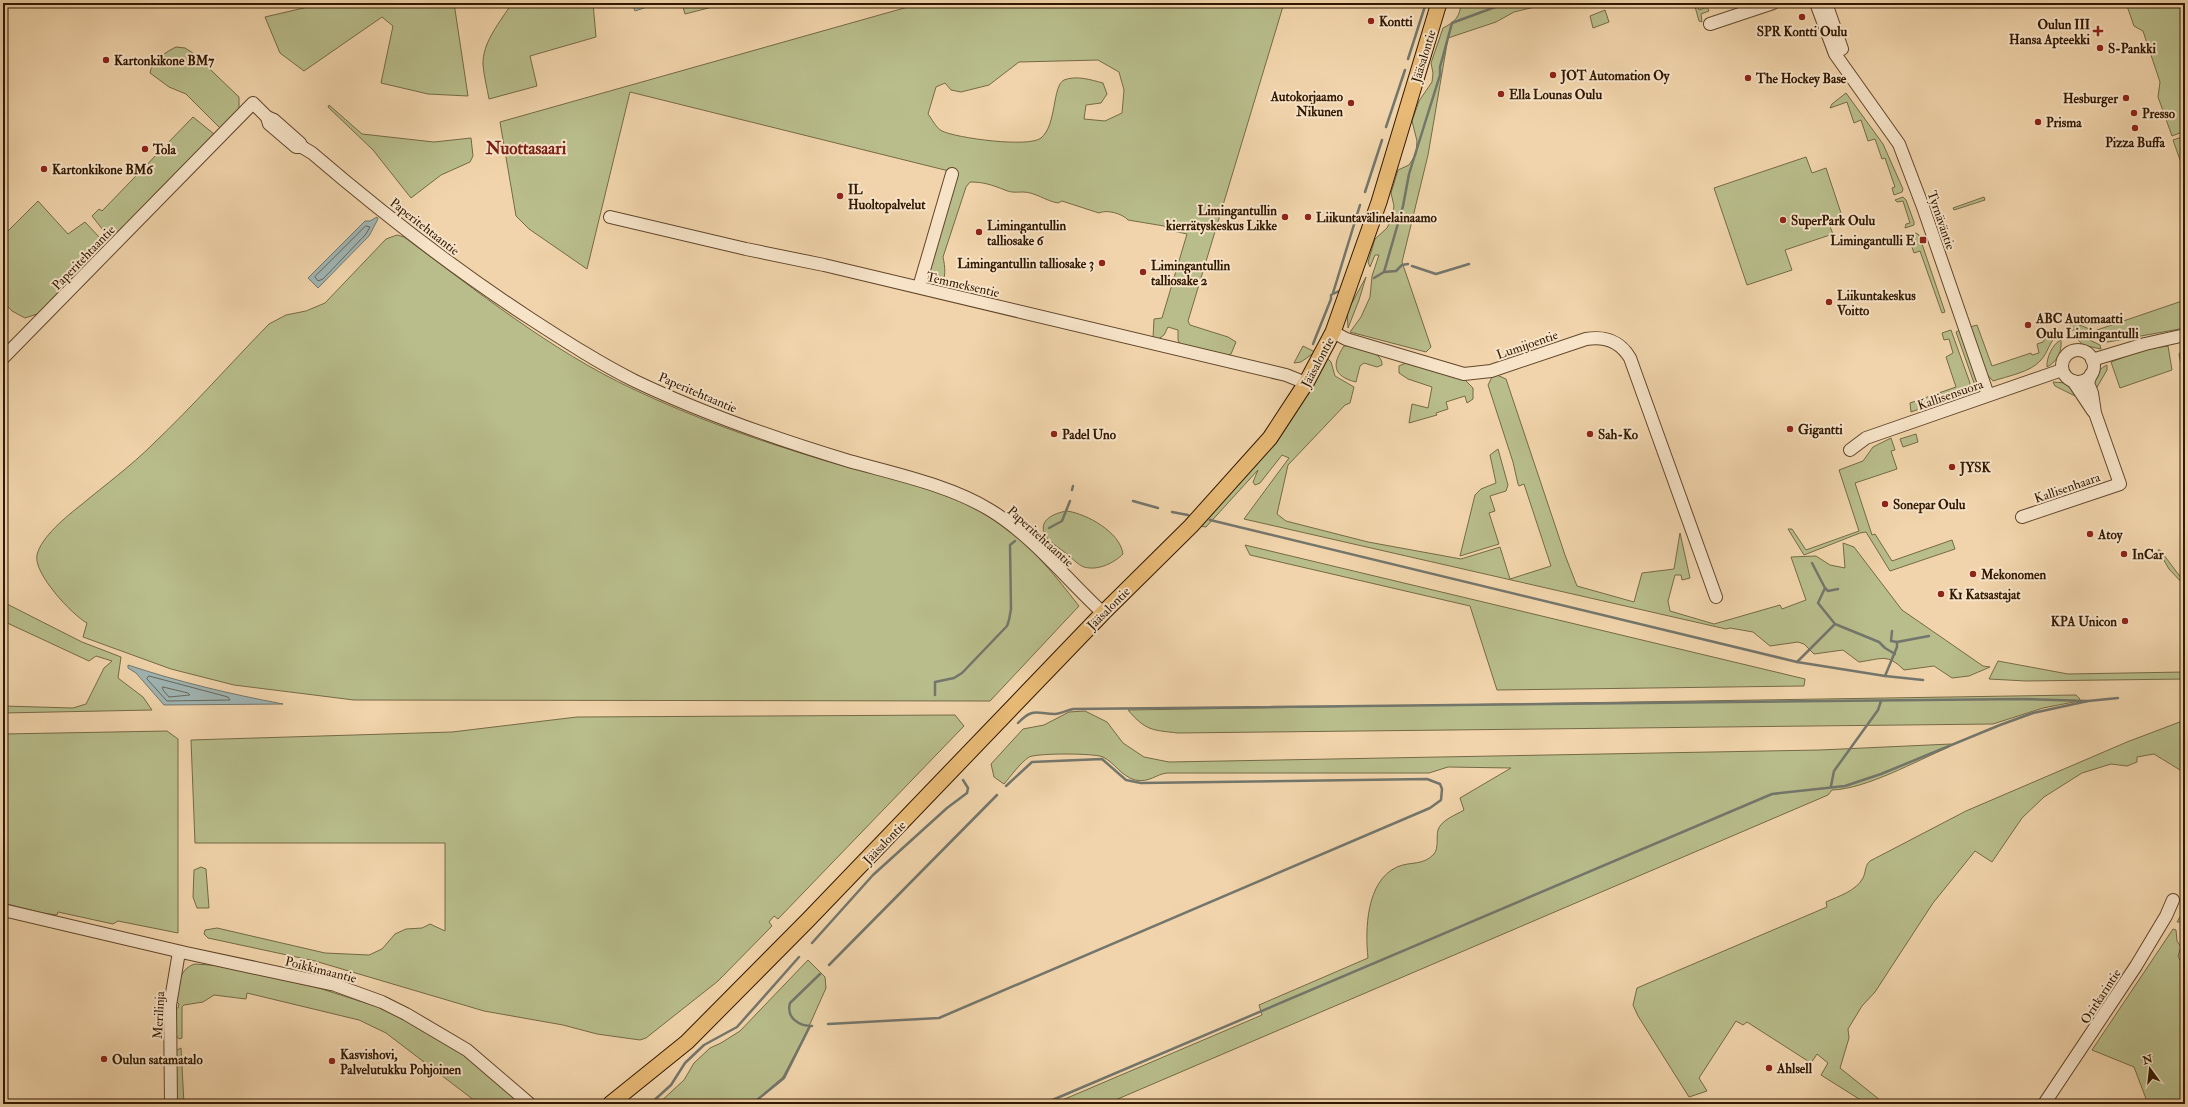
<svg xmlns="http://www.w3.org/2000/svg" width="2188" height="1107" font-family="'IM FELL Double Pica',serif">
<rect width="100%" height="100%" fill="#f1d4ab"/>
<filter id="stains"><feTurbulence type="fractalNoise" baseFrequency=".005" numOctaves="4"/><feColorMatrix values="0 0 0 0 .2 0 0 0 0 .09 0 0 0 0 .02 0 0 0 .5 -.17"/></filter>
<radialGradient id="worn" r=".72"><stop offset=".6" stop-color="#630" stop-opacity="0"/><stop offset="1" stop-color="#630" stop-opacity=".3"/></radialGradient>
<g fill="#b8bd8b" stroke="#756a46" fill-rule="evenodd">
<polygon points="325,3 454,3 468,96 428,94 381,83 393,26 382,17 304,71 280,53 265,17"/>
<path d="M512,3H593L596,37L530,56L537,86L489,99C487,88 484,76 483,65C482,42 501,21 512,3Z"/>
<polygon points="682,3 728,3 685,14"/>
<path d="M922,3H1284L1188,321L1190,325L1228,337L1236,342L1231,354L1226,356L1180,344L1178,340V330L1168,327L1164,335L1157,340L1153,338L1154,319L1162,318L1187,234L1169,230L1164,226L1128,220C1123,214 1107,209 1099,213L1062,201L1058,203C1046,201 1035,192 1023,192C1017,192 1011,193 1005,190C992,185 984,182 970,182L966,187L943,257C945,266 947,280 939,287L931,285L927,275L957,173L630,92L587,269L529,229L516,216L500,122ZM1098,60L1119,72L1124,90L1122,113L1105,121L1084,119L1086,105L1101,103L1107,94L1103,83C1091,80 1077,75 1064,80C1052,86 1057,125 1041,138C1029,148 956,138 942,131C936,128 932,119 928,114L936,87L945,83L951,90L961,92L989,85L1019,62Z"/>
<path d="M1461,3H1551L1514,12L1496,22L1448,38L1428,155L1402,262L1431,347L1426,352L1350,332L1361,317L1370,297L1372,276L1379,255H1375L1370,267L1368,262L1375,239L1387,228L1392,218L1394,206L1391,193L1398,170L1409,165L1416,154L1417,141L1412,121L1419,101L1432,82L1433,73L1431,63L1443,28C1455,22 1460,17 1461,3Z"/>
<polygon points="1694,3 1697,3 1699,10 1707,7 1709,11 1701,14 1702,22 1699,21"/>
<polygon points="2126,3 2180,3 2185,18 2185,131 2172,136 2158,97 2160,82 2143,31 2134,26"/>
<polygon points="1605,10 1609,22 1593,28 1590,16"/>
<path d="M176,47L185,48L193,53L239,97V110L225,126L220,128L186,94L169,87L150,73C151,62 167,51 176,47Z"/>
<polygon points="1846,93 1883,144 1903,189 1902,192 1894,195 1892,188 1895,187 1885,158 1882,159 1875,139 1868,141 1861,120 1854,123 1847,102 1830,108 1832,104"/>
<polygon points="329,105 362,134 434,142 471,138 473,156 470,162 441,175 411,198 373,150 328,107"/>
<polygon points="193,117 214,134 118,235 107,235 92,216 99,209 102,211"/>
<polygon points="2185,136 2185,174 2173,140"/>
<polygon points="1806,157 1812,173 1826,168 1843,219 1829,224 1833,234 1785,250 1792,270 1747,285 1714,188"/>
<polygon points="1903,197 1906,200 1914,222 1914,225 1905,228 1906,224 1910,223 1903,201 1897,202 1895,200"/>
<polygon points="1984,197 1985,200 1954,210 1953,208"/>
<polygon points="38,201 68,234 85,222 100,238 103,249 40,313 25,318 12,311 3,301 3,236"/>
<polygon points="1916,233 1919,235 1945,312 1942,313 1920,251 1914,253 1908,236"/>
<path d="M397,235L404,237C477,291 550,350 633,389C694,418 759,441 824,460C878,476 938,486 987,515C1024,536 1053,573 1079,606L990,701L354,700L234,685L171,669L83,637L87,623C72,615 33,573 37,555C41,537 67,516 81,505C105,485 131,466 153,444C193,406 230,364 269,324L286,315L306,311L325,303L386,239Z"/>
<polygon points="1366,277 1359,300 1348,328 1347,312"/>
<path d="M2185,300V328L2108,342C2095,341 2084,328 2070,330V328L2071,324L2075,323L2094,331Z"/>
<path d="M1977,325L1992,366L2031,353L2032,355L2039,353L2037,344L2043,342L2052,328L2057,330L2059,334C2050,339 2048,353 2041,360C2031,372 2008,376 1993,381L1985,372L1970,327Z"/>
<polygon points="1951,330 1970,383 1967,392 1911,412 1910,403 1956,387 1946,357 1953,353 1949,339 1944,340 1942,333"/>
<polygon points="1960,330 1977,381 1977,385 1974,383 1956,332"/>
<polygon points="2077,334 2100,345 2101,349 2083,345 2073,335"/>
<path d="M2061,340C2062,351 2058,361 2047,367C2046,358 2053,343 2061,340Z"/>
<polygon points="1303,346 1315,352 1301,362 1294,363"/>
<path d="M1344,346C1355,345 1383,351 1382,365L1377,367L1364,363L1360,366L1356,382C1332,376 1332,364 1344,346Z"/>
<polygon points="2168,346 2172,370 2120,388 2111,362 2145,349"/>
<polygon points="2185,347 2185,371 2182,372 2179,354"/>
<path d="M1327,358L1331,362L1335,376L1354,387L1350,403L1345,405L1288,465L1277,514L1286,521L1368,542L1461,559L1500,547L1510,579L1551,566L1524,484L1519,486L1518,484L1513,462L1488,385L1492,377L1497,375L1506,379L1565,555L1577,586L1634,602L1642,573L1674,569L1680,533L1690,578L1682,580L1681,575H1675L1668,601L1670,611L1714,624L1780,605L1782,609L1806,600L1791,557L1816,556L1830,565L1845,568L1843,543L1854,547L1902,610L1983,666L1990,667L1969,676L1952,678L1934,666L1904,670C1887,653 1882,659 1859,662L1843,650L1814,654L1804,644L1798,642L1770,646L1753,632L1730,628L1726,629L1244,519L1289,458L1282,455L1260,483L1255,485L1253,482L1258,470L1206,527L1198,526Z"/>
<polygon points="1406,363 1464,379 1473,388 1473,399 1467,403 1465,396 1446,402 1448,409 1436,413 1437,415 1409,423 1412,404 1428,408 1432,387 1408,379 1399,373 1399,366"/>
<path d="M2107,365V370L2096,389C2091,379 2098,369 2107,365Z"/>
<polygon points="2053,382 2066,383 2079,395 2075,396 2055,386"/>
<polygon points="1916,434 1918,442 1903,447 1900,439"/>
<polygon points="1891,438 1895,450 1891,451 1897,469 1855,483 1872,535 1875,534 1892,561 1952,540 1955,549 1890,571 1866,532 1860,533 1804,555 1788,529 1792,529 1806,550 1859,531 1839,470 1863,461 1873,447"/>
<polygon points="1498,449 1508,485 1506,491 1490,496 1495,511 1489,513 1499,544 1460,556 1475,495 1481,489 1496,483 1490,455"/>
<path d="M1067,511C1087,514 1120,532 1123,554C1114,563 1098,571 1084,567C1078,565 1071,557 1067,554C1061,549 1052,544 1047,538C1035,521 1054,513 1067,511Z"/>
<polygon points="1245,545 1805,679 1804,686 1497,690 1470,606 1250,555"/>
<polygon points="2158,550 2160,550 2185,583 2185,586 2169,569"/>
<polygon points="3,602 82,642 121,657 118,678 143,697 152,710 3,713 3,706 73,708 86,704 104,668 112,661 96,656 89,661 3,621"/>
<polygon points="1998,661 2068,674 2185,672 2185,679 2026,681 1989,679"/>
<path d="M2076,695L2080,699L2079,701L2043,708L1993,724L1178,733C1152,730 1146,731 1128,710Z"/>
<path d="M1085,711L1107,722L1123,743L1144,757L1169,762L1820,750L1951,744L1949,747C1916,761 1866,789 1832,790L1828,795L1106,1104H1053L1262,1015L1259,1005L1368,958C1365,930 1366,881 1397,867C1411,861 1423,866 1434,854C1439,848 1436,837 1438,830C1441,820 1456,815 1464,810L1460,798L1511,768L1448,767L1429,773H1167C1156,774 1150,783 1135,780C1121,776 1115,763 1103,757C1095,753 1037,753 1029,757C1020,763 1011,776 1004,784L994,777L991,764L1023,729L1044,725L1069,712Z"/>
<polygon points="955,715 964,726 778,919 774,916 769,922 772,926 718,981 646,1038 640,1040 597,1034 563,1025 484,1011 315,961 208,938 204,934 205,930 217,928 325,953 369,955 382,949 395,934 406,929 422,928 430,924 445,931 445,843 195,843 191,740 452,732 577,717"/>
<path d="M2185,720V773L2154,754L2137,757V762L2127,766L2111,764L2082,773L2044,797L2022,818L1992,862L1975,851L1933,903L1875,992L1862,1006L1848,1029L1849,1038L1840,1068L1885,1104H1867L1821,1075L1828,1063L1817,1054L1811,1063L1747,1022L1743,1025L1736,1021L1699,1078L1707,1091L1689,1097L1638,1016L1633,1005L1637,988L1827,907L1826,902C1839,896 1856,891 1863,878C1866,872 1865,865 1870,861L1966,811L2127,742Z"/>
<polygon points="167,731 178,739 178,933 118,921 113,924 58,912 57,915 42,913 3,903 3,734"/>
<polygon points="201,867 206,869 209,908 197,908 193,897 194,870"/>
<polygon points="2185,908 2185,922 2177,922"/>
<polygon points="2173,929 2176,930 2177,941 2181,947 2178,956 2185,971 2185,1104 2148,1104 2134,1067 2092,1050"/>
<polygon points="808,960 825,977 826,988 806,1033 783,1077 752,1104 658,1104 684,1080 694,1063 710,1048 721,1043 740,1031"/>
<path d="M195,964L225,966L319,988L381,1008L405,1019L465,1055L522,1104H479L386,1033L359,1020L247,993L246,999L214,995L203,1002L184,1005L182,1007V1038L179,1039L175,1034L176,1008H178L179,1004L176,1001C178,987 178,969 195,964Z"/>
<polygon points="181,1048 184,1104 175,1104 175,1051"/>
</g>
<g fill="#9fb5b4" stroke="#73766c">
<polygon points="652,3 653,5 635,11 632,4"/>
<polygon points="377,217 378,219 369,236 318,288 308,278 365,221 370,221"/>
<path d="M128,665C179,682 230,694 283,704L164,705L136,673L128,668Z"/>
</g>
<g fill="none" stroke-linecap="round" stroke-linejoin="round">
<g stroke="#68665a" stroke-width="1">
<polygon points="366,226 370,227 366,234 323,279 318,281 315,277"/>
<polygon points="149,676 228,697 230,700 167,701 147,679"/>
<polygon points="163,687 188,693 190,695 169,697 163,690"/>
</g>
<g stroke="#73766c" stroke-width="2.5">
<polyline points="1408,59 1425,6"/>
<polyline points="1386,127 1405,70"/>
<polyline points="1365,192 1382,140"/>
<polyline points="1412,266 1436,274 1469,264"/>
<polyline points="1384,272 1403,206 1409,174 1440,75 1440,67 1452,23 1506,3"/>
<polyline points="1374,278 1384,272 1396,271 1402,265 1408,264"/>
<polyline points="1333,293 1360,205"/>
<polyline points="1313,344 1331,299 1331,295 1341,290"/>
<polyline points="1072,490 1073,486"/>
<polyline points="1133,501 1158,508"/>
<polyline points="1172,512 1188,515"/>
<polyline points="1210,520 1797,662 1885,676 1923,680"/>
<polyline points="1049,528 1062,521 1070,501"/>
<polyline points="1812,563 1825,588 1828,591 1838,589"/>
<polyline points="1825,588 1818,603 1835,624 1879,642 1885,648 1895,654"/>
<polyline points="1892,631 1891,641 1897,642 1929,636"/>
<polyline points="1797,662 1835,624"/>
<polyline points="1885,676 1897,647 1897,642"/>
<polyline points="935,695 935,682 954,678 962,673 1007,626 1009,620 1011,609 1010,545 1015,541"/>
<path d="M1018,723C1033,707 1037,714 1055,714C1060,714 1068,710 1073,709L2023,699L2087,701"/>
<polyline points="1831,786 1834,771 1878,710 1881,701"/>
<polyline points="812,943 873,875 947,808 967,793 968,788 963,780"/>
<polyline points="829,965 997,795"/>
<polyline points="828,1024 939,1018 1430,808 1441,800 1442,789 1440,784 1427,779 1141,783 1126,780 1102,759 1032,762 1006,786"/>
<path d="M812,1026C799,1026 786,1018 790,1003L820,974"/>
<polyline points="650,1104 671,1085 685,1063 704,1045 737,1027 799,957"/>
<polyline points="752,1104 784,1078 810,1026"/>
<polyline points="1043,1104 1772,794 1845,786 1881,774 2000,725 2033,713 2088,701 2118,698"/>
</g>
<defs>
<g id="minor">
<polyline points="1816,3 1835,54 1899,144 1923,207 1988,395"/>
<polyline points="1826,3 1842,49"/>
<polyline points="1710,24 1773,3"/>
<polygon points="267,117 274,120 300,143 302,147 296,147 269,124"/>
<path d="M302,147L312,153C382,213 454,269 531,319C565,341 599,363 635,381C704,414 776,439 849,461C895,474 949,485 990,510C1033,536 1066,579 1103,613"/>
<polyline points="610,217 746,249 824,265 1286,375 1306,383"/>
<polyline points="919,287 952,174"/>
<path d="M1333,332L1346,339L1464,374L1491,371L1586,339C1604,336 1620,341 1630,358L1716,597"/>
<circle cx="2078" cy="366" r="16"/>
<polyline points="3,358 253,103 267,117"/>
<polyline points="2092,360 2145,344 2185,335"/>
<polyline points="2073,381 2093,411"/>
<polyline points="1850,450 1866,438 2062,370"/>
<polyline points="2022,517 2120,484 2095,413 2092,393 2088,383 2091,374"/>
<polyline points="3,910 186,953 335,985 382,1002 406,1014 467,1050 530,1104"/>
<polyline points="171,1104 170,1005 179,952"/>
<polyline points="2044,1104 2136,966 2166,916 2173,900"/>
</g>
<polyline id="major" points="610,1104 687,1042 808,920 1103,613 1191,526 1270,438 1306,383 1333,332 1379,202 1439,3"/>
</defs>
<use href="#minor" stroke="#62472b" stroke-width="14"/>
<use href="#major" stroke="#321800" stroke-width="17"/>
<use href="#minor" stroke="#f6e3c8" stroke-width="12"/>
<use href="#major" stroke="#e8ba76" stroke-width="15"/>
</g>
<g fill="#8f2418" stroke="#f6e3c8" stroke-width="1.5">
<circle cx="1802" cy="17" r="4"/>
<circle cx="1371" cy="21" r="4"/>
<path d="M2096 25h4v4h4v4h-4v4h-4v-4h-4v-4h4z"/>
<circle cx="2100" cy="48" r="4"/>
<circle cx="106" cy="60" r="4"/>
<circle cx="1553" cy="75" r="4"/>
<circle cx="1748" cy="78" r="4"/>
<circle cx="1501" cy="94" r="4"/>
<circle cx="2126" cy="98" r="4"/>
<circle cx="1351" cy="103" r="4"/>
<circle cx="2134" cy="113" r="4"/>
<circle cx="2038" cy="122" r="4"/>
<circle cx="2135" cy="128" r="4"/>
<circle cx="145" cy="149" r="4"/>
<circle cx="44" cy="169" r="4"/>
<circle cx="840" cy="196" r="4"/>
<circle cx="1285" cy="217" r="4"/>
<circle cx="1308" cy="217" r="4"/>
<circle cx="1783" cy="220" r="4"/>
<circle cx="979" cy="232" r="4"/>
<rect x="1919" y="236" width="8" height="8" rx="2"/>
<circle cx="1102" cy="263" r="4"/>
<circle cx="1143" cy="272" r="4"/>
<circle cx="1829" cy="302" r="4"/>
<circle cx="2028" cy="325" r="4"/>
<circle cx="1790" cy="429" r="4"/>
<circle cx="1054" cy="434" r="4"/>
<circle cx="1590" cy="434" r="4"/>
<circle cx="1952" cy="467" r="4"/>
<circle cx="1885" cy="504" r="4"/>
<circle cx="2090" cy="534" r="4"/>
<circle cx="2124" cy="554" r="4"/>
<circle cx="1973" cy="574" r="4"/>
<circle cx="1941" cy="594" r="4"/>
<circle cx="2125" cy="621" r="4"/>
<circle cx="104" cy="1059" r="4"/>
<circle cx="332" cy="1061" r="4"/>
<circle cx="1769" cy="1068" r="4"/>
</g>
<g text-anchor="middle" stroke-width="4" stroke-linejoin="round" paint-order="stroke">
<g font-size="13" font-weight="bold" fill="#321800" stroke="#f6e3c8" text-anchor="start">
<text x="1379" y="26">Kontti</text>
<text x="2090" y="29" text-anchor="end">Oulun III<tspan x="2090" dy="15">Hansa Apteekki</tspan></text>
<text x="1802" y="36" text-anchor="middle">SPR Kontti Oulu</text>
<text x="2108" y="53">S-Pankki</text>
<text x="114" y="65">Kartonkikone BM7</text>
<text x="1561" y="80">JOT Automation Oy</text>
<text x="1756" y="83">The Hockey Base</text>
<text x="1509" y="99">Ella Lounas Oulu</text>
<text x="1343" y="101" text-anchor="end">Autokorjaamo<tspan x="1343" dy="15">Nikunen</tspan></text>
<text x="2118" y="103" text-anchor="end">Hesburger</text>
<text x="2142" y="118">Presso</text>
<text x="2046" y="127">Prisma</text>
<text x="2135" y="147" text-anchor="middle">Pizza Buffa</text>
<text x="153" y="154">Tola</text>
<text x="52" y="174">Kartonkikone BM6</text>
<text x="848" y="194">IL<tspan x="848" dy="15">Huoltopalvelut</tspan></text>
<text x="1277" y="215" text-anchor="end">Limingantullin<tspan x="1277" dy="15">kierrätyskeskus Likke</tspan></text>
<text x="1316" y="222">Liikuntavälinelainaamo</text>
<text x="1791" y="225">SuperPark Oulu</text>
<text x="987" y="230">Limingantullin<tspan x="987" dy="15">talliosake 6</tspan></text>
<text x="1915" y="245" text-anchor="end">Limingantulli E</text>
<text x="1094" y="268" text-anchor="end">Limingantullin talliosake 3</text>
<text x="1151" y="270">Limingantullin<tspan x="1151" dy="15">talliosake 2</tspan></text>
<text x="1837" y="300">Liikuntakeskus<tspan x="1837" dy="15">Voitto</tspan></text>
<text x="2036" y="323">ABC Automaatti<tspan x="2036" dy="15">Oulu Limingantulli</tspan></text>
<text x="1798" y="434">Gigantti</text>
<text x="1062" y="439">Padel Uno</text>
<text x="1598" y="439">Sah-Ko</text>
<text x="1960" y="472">JYSK</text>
<text x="1893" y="509">Sonepar Oulu</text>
<text x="2098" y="539">Atoy</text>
<text x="2132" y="559">InCar</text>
<text x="1981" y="579">Mekonomen</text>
<text x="1949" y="599">K1 Katsastajat</text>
<text x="2117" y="626" text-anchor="end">KPA Unicon</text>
<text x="340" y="1059">Kasvishovi,<tspan x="340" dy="15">Palvelutukku Pohjoinen</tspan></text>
<text x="112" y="1064">Oulun satamatalo</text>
<text x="1777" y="1073">Ahlsell</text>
</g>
<g font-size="13" fill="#321800" stroke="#f6e3c8">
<text transform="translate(1423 56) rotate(-73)" y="5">Jääsalontie</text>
<text transform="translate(1942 220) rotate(71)" y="5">Tyrnäväntie</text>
<text transform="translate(425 226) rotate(38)" y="5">Paperitehtaantie</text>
<text transform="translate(83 257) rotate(-46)" y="5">Paperitehtaantie</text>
<text transform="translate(963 284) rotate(13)" y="5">Temmeksentie</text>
<text transform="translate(1527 344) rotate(-19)" y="5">Lumijoentie</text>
<text transform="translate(1317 362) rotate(-62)" y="5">Jääsalontie</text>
<text transform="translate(698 392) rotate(23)" y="5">Paperitehtaantie</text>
<text transform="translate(1950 394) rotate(-19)" y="5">Kallisensuora</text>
<text transform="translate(2067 487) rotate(-19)" y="5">Kallisenhaara</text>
<text transform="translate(1041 536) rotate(42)" y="5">Paperitehtaantie</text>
<text transform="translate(1108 608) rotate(-45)" y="5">Jääsalontie</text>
<text transform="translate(884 842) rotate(-46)" y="5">Jääsalontie</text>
<text transform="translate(321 969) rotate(14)" y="5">Poikkimaantie</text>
<text transform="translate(2100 996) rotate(-57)" y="5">Oritkarintie</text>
<text transform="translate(158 1015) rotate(-87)" y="5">Merilinja</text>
</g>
<g font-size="17" font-weight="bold" fill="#7a1f14" stroke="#f6e3c8">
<text x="526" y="154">Nuottasaari</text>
</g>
</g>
<rect width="2188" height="1107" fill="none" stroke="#f1d4ab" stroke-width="16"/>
<rect x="4" y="4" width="2180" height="1099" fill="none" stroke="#321800" stroke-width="2"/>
<rect x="8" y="8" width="2172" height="1091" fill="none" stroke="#321800"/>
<g transform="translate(2150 1069) rotate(345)" stroke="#f6e3c8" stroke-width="3" paint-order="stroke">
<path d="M0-3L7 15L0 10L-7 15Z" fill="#321800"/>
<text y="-6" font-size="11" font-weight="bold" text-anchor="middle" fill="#321800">N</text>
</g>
<rect width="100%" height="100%" filter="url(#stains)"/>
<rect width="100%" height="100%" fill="url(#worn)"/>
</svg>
